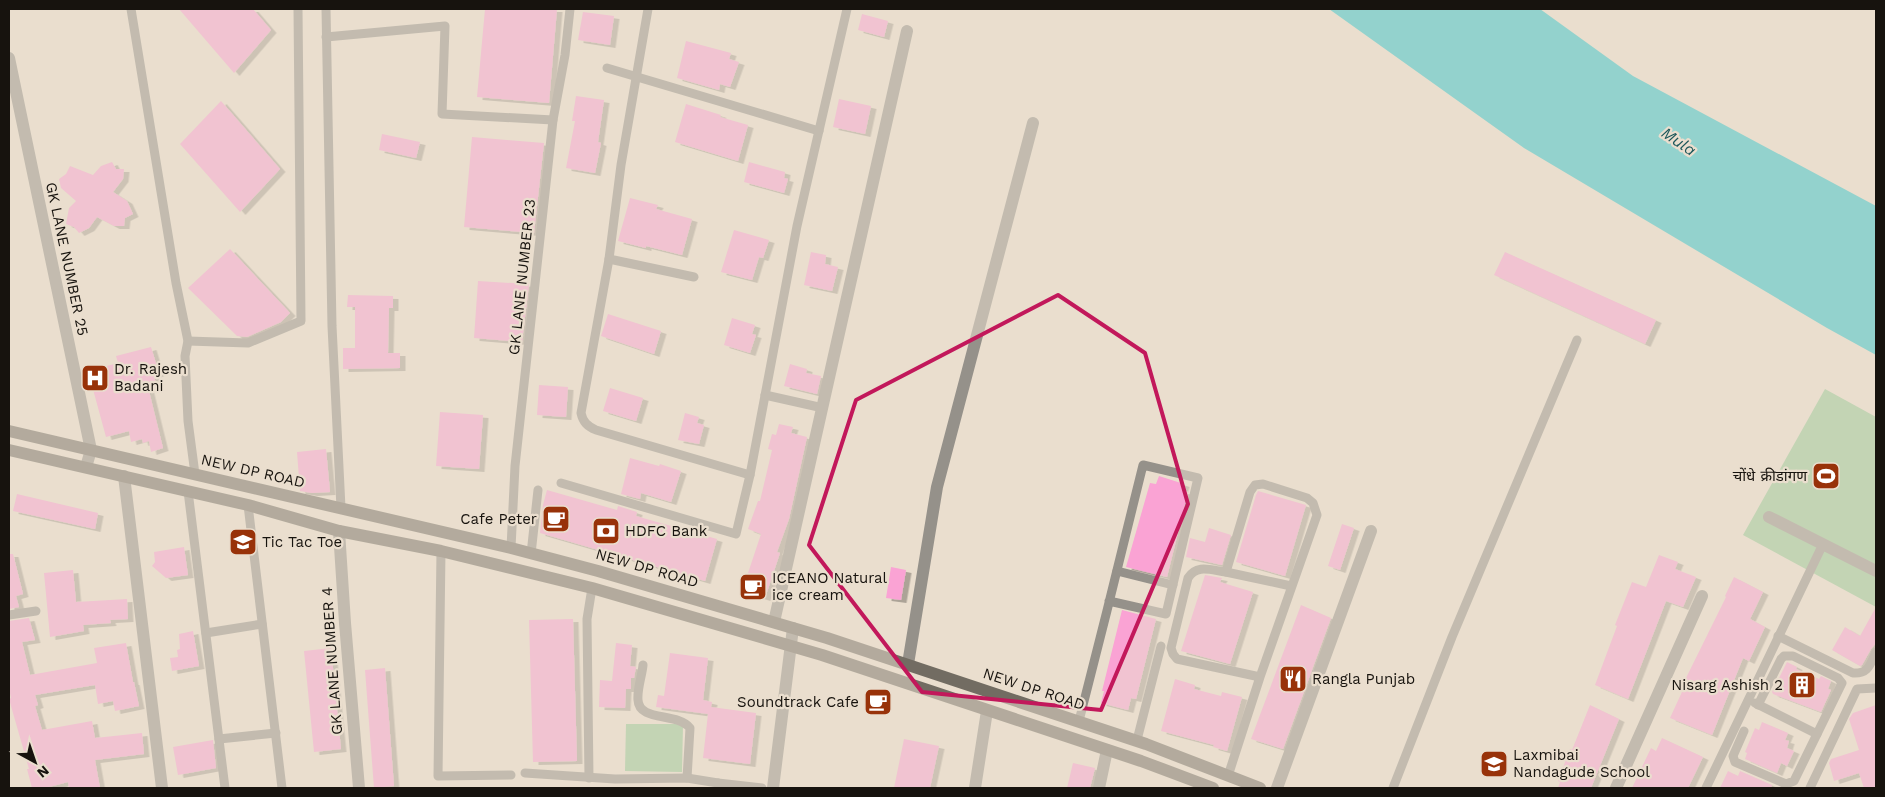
<svg xmlns="http://www.w3.org/2000/svg" width="1885" height="797" font-family="'Work Sans','Noto Sans Devanagari',sans-serif">
<defs>
<filter id="shadow"><feDropShadow dx="5.5" dy="3" stdDeviation="0" flood-color="#0004"/></filter>
</defs>
<rect width="100%" height="100%" fill="#eadece"/>
<g fill="#94c795">
<polygon points="1825,389 1876,417 1876,607 1743,535"/>
<polygon points="626,724 683,724 682,772 625,771"/>
</g>
<polygon fill="#2cc4cc" points="1329,9 1540,9 1633,76 1876,206 1876,355 1827,328 1524,148"/>
<g fill="#faa3d4" filter="url(#shadow)">
<polygon points="179,9 253,9 271,30 234,73"/>
<polygon points="485,9 557,9 549,103 477,97"/>
<polygon points="583,12 614,16 610,45 578,40"/>
<polygon points="862,14 888,21 884,37 858,30"/>
<polygon points="686,41 731,53 729,59 739,62 730,87 720,84 719,90 677,78"/>
<polygon points="576,96 604,100 598,142 601,143 595,173 566,168 575,121 572,121"/>
<polygon points="839,99 871,106 865,134 833,127"/>
<polygon points="221,101 280,169 240,212 180,144"/>
<polygon points="686,104 721,115 720,117 748,125 738,161 675,142"/>
<polygon points="382,134 420,142 416,158 379,150"/>
<polygon points="472,137 544,143 534,233 464,227"/>
<polygon points="112,162 116,169 124,169 123,179 113,192 127,201 133,214 125,218 124,226 114,226 97,217 89,228 79,233 74,227 66,224 69,208 76,201 61,188 59,179 66,174 70,166 93,175 101,166"/>
<polygon points="749,162 785,172 784,178 788,179 784,193 744,182"/>
<polygon points="630,198 658,205 656,209 692,219 682,255 646,246 646,248 618,241"/>
<polygon points="734,230 769,240 763,258 759,257 752,280 721,272"/>
<polygon points="230,249 290,313 281,322 247,337 237,336 188,288"/>
<polygon points="811,252 826,255 825,264 838,267 832,291 804,285"/>
<polygon points="1505,252 1656,320 1645,344 1494,275"/>
<polygon points="478,281 529,284 522,342 474,338"/>
<polygon points="348,295 393,296 393,308 389,308 388,353 400,353 400,368 343,369 343,348 355,348 355,307 347,307"/>
<polygon points="608,314 661,331 654,354 601,336"/>
<polygon points="732,318 755,325 752,334 756,335 750,353 724,345"/>
<polygon points="151,347 159,373 154,375 156,385 148,387 163,448 151,452 149,441 143,443 142,439 131,442 129,431 106,437 88,371 118,363 116,356"/>
<polygon points="790,364 807,369 806,373 821,376 817,394 784,386"/>
<polygon points="539,385 568,387 566,417 537,415"/>
<polygon points="610,388 643,398 636,421 603,411"/>
<polygon points="440,412 483,415 479,469 436,466"/>
<polygon points="685,413 699,417 697,423 704,425 699,444 678,440"/>
<polygon points="779,424 793,427 791,433 807,437 789,519 777,552 780,553 765,598 742,591 761,534 748,529 758,501 760,501 772,450 768,449 772,434 776,435"/>
<polygon points="326,449 330,492 312,493 300,491 297,452"/>
<polygon points="630,458 659,466 660,464 681,471 671,502 641,493 640,499 621,494"/>
<polygon points="1159,476 1184,484 1182,491 1188,492 1167,577 1126,567 1150,483 1156,484"/>
<polygon points="547,490 617,510 618,506 637,512 636,516 717,539 705,581 540,533 543,505"/>
<polygon points="1258,491 1306,505 1285,576 1236,562 1256,495"/>
<polygon points="17,494 98,513 95,529 13,511"/>
<polygon points="1342,524 1354,528 1340,570 1328,566"/>
<polygon points="1209,528 1231,535 1222,565 1186,557 1190,538 1205,542"/>
<polygon points="184,547 188,575 166,578 152,566 155,562 154,552"/>
<polygon points="9,554 13,554 23,594 16,596 19,607 9,609"/>
<polygon points="1659,555 1678,562 1675,569 1696,577 1683,607 1666,601 1628,699 1595,685 1617,626 1615,625 1632,582 1646,587"/>
<polygon points="891,567 906,570 901,600 886,598"/>
<polygon points="73,570 76,602 127,599 128,619 110,620 111,623 83,625 84,631 50,637 44,573"/>
<polygon points="1205,575 1222,578 1220,582 1253,592 1230,664 1181,651"/>
<polygon points="1734,577 1763,592 1750,619 1765,627 1749,661 1743,658 1712,735 1670,718 1687,681 1685,680 1726,597 1725,596"/>
<polygon points="1301,605 1331,618 1283,749 1251,739"/>
<polygon points="1876,607 1876,643 1871,649 1862,665 1860,666 1832,650 1845,627 1860,636"/>
<polygon points="1122,610 1156,619 1136,699 1131,698 1128,710 1101,703 1104,691 1102,691"/>
<polygon points="29,618 35,640 22,642 30,675 97,663 94,648 126,643 133,682 134,682 139,706 115,711 113,701 98,704 95,685 35,695 38,705 35,706 42,730 92,721 95,738 142,733 144,754 95,760 100,788 69,788 68,782 45,788 32,788 27,769 29,769 9,699 11,698 9,689 9,621"/>
<polygon points="573,619 577,761 533,762 529,620"/>
<polygon points="193,631 199,666 172,671 170,658 178,657 177,650 180,649 179,634"/>
<polygon points="616,643 632,645 630,666 636,667 634,678 631,678 631,689 626,689 625,708 599,707 600,680 612,681"/>
<polygon points="331,648 341,749 314,752 304,651"/>
<polygon points="670,653 708,658 703,700 712,702 711,707 756,713 750,764 703,758 708,714 656,707 658,695 664,696"/>
<polygon points="1787,662 1797,667 1796,669 1819,679 1821,676 1831,681 1828,689 1831,690 1821,712 1773,694 1772,692"/>
<polygon points="385,668 394,786 374,788 365,670"/>
<polygon points="1175,679 1195,685 1194,689 1221,696 1222,692 1242,697 1227,751 1213,747 1214,745 1161,731"/>
<polygon points="1590,705 1619,719 1591,788 1558,788 1560,782 1558,781 1570,749 1572,750"/>
<polygon points="1876,705 1876,788 1864,788 1859,773 1834,781 1829,763 1831,759 1859,750 1849,719 1853,713"/>
<polygon points="1762,722 1788,733 1785,740 1789,741 1787,748 1794,751 1787,766 1781,763 1777,773 1745,759 1747,753 1745,752 1755,728 1759,730"/>
<polygon points="1662,738 1703,757 1688,788 1632,788 1651,748 1656,751"/>
<polygon points="904,739 939,746 930,788 894,788"/>
<polygon points="213,740 216,768 178,775 173,747"/>
<polygon points="1073,763 1095,768 1090,788 1067,788"/>
<polygon points="1728,771 1738,776 1740,771 1772,785 1771,788 1720,788"/>
</g>
<g fill="none" stroke-linecap="round" stroke-linejoin="round">
<g stroke="#95918a" stroke-width="9">
<polyline points="131,9 176,283 188,341 185,356 188,421 195,474"/>
<polyline points="326,9 332,326 341,508"/>
<path d="M648,9L621,165L609,259L581,413C583,422 587,426 596,430L750,475"/>
<polyline points="326,37 445,26 442,114 553,120"/>
<polyline points="607,68 819,131"/>
<polyline points="609,259 694,277"/>
<polyline points="188,341 248,343 301,321 298,9"/>
<polyline points="765,395 823,408"/>
<polyline points="561,483 736,534 750,475 797,226 847,9"/>
<polyline points="188,491 225,788"/>
<polyline points="248,505 282,788"/>
<polyline points="511,548 515,466 553,120 565,55 570,9"/>
<polyline points="441,551 438,776 511,775"/>
<polyline points="531,554 538,490"/>
<polyline points="1117,571 1173,585"/>
<polyline points="1226,572 1291,586"/>
<polyline points="9,615 36,611"/>
<polyline points="206,633 262,624"/>
<path d="M1778,636L1853,673C1869,674 1870,664 1876,652"/>
<path d="M643,665C642,676 637,689 638,700C639,722 677,712 690,728L687,778"/>
<polyline points="1755,703 1817,734"/>
<path d="M1079,721C1101,636 1122,550 1143,465L1198,478L1166,614L1109,601"/>
<polyline points="1744,731 1733,756 1735,762 1786,784 1794,781 1842,683 1838,678 1793,656 1784,656 1781,659 1758,705"/>
<polyline points="219,739 276,733"/>
<polyline points="1137,740 1161,646"/>
<polyline points="525,773 615,779 687,778 718,783 717,788"/>
<path d="M1228,776L1260,677L1317,515L1313,503L1307,498L1263,484L1255,485L1250,492L1226,572C1210,570 1197,564 1188,578L1171,648L1173,654L1177,659L1260,677"/>
<polyline points="589,778 587,619 592,588"/>
<polyline points="718,783 762,788"/>
<polyline points="1393,788 1452,637 1577,340"/>
<polyline points="1706,788 1823,544"/>
<polyline points="1810,788 1857,689 1876,688"/>
</g>
<g stroke="#95918a" stroke-width="12">
<polyline points="9,58 91,450 86,467"/>
<polyline points="124,476 162,788"/>
<polyline points="1769,517 1876,571"/>
<polyline points="339,531 345,623 359,788"/>
<polyline points="774,622 907,31"/>
<polyline points="908,664 937,487 1033,123"/>
<polyline points="773,788 793,628"/>
<polyline points="975,788 987,711"/>
<polyline points="1099,788 1107,750"/>
<polyline points="1277,788 1371,531"/>
<polyline points="1616,788 1702,596"/>
</g>
<g stroke="#726c62" stroke-width="12">
<polyline points="9,431 511,548 598,571 827,638 1146,744 1260,788"/>
<polyline points="9,450 248,505 339,531 441,551 592,588 822,655 1141,761 1213,788"/>
</g>
</g>
<path d="M0 0H1885V797H0ZM1058,295L1145,353L1188,504L1101,710L922,692L809,545L856,400Z" fill="#eadece" fill-opacity=".55" fill-rule="evenodd"/>
<path fill="none" stroke="#c2185b" stroke-width="4" stroke-linejoin="round" d="M1058,295L1145,353L1188,504L1101,710L922,692L809,545L856,400Z"/>
<defs>
<symbol id="hospital-square" viewBox="-11 -11 22 22"><rect x="-9" y="-9" width="18" height="18" rx="4" fill="#983209" stroke="#eadece"/><path d="M-5-5h3v3.5h4V-5h3V5h-3V1.5h-4V5h-3Z" fill="#fff"/></symbol>
<symbol id="stadium-square" viewBox="-11 -11 22 22"><rect x="-9" y="-9" width="18" height="18" rx="4" fill="#983209" stroke="#eadece"/><path d="M0-5a6.5 5 0 1 0 0 10a6.5 5 0 1 0 0-10ZM-3.5-1.8h7v3.6h-7Z" fill="#fff"/></symbol>
<symbol id="cafe-square" viewBox="-11 -11 22 22"><rect x="-9" y="-9" width="18" height="18" rx="4" fill="#983209" stroke="#eadece"/><path d="M-5.5-4.5H6V0H3Q3 3.5 0 3.5H-2.5Q-5.5 3.5-5.5 0ZM3-3.2v2h1.7v-2ZM-6 4.5H4V6H-6Z" fill="#fff"/></symbol>
<symbol id="bank-square" viewBox="-11 -11 22 22"><rect x="-9" y="-9" width="18" height="18" rx="4" fill="#983209" stroke="#eadece"/><path d="M-6-4H6V4H-6ZM0-2.3a2.3 2.3 0 1 0 0 4.6a2.3 2.3 0 1 0 0-4.6Z" fill="#fff"/></symbol>
<symbol id="school-square" viewBox="-11 -11 22 22"><rect x="-9" y="-9" width="18" height="18" rx="4" fill="#983209" stroke="#eadece"/><path d="M0-5L7-2L0 1L-7-2ZM-4 1L0 2.5L4 1V4Q0 6-4 4Z" fill="#fff"/></symbol>
<symbol id="restaurant-square" viewBox="-11 -11 22 22"><rect x="-9" y="-9" width="18" height="18" rx="4" fill="#983209" stroke="#eadece"/><path d="M-5-6h1v4h1v-4h1v4h1v-4h1v5L-1.5 .5V6h-2V.5L-5-1ZM5-6V6H3V1.5H1.5Q1.5-4 5-6Z" fill="#fff"/></symbol>
<symbol id="building-square" viewBox="-11 -11 22 22"><rect x="-9" y="-9" width="18" height="18" rx="4" fill="#983209" stroke="#eadece"/><path d="M-4-6H4V6H1V3H-1V6H-4ZM-2.5-4.3h1.7v1.8h-1.7ZM.8-4.3h1.7v1.8H.8ZM-2.5-1h1.7V.8h-1.7ZM.8-1h1.7V.8H.8Z" fill="#fff"/></symbol>
</defs>
<g fill-rule="evenodd">
<use href="#hospital-square" x="79" y="362" width="32" height="32"/>
<use href="#stadium-square" x="1810" y="460" width="32" height="32"/>
<use href="#cafe-square" x="540" y="503" width="32" height="32"/>
<use href="#bank-square" x="590" y="515" width="32" height="32"/>
<use href="#school-square" x="227" y="526" width="32" height="32"/>
<use href="#cafe-square" x="737" y="571" width="32" height="32"/>
<use href="#restaurant-square" x="1277" y="663" width="32" height="32"/>
<use href="#building-square" x="1786" y="669" width="32" height="32"/>
<use href="#cafe-square" x="862" y="686" width="32" height="32"/>
<use href="#school-square" x="1478" y="748" width="32" height="32"/>
</g>
<g text-anchor="middle" stroke-width="4.5" stroke-linejoin="round" paint-order="stroke">
<g font-size="15" fill="#17130e" stroke="#eadece">
<text transform="translate(67 259) rotate(78)" y="5">GK LANE NUMBER 25</text>
<text transform="translate(522 277) rotate(-84)" y="5">GK LANE NUMBER 23</text>
<text transform="translate(253 471) rotate(13)" y="5">NEW DP ROAD</text>
<text transform="translate(647 568) rotate(16)" y="5">NEW DP ROAD</text>
<text transform="translate(332 661) rotate(-94)" y="5">GK LANE NUMBER 4</text>
<text transform="translate(1034 689) rotate(18)" y="5">NEW DP ROAD</text>
</g>
<g font-size="15" fill="#17130e" stroke="#eadece" text-anchor="start">
<text x="114" y="374">Dr. Rajesh<tspan x="114" dy="17">Badani</tspan></text>
<text x="1807" y="481" text-anchor="end">चोंधे क्रीडांगण</text>
<text x="537" y="524" text-anchor="end">Cafe Peter</text>
<text x="625" y="536">HDFC Bank</text>
<text x="262" y="547">Tic Tac Toe</text>
<text x="772" y="583">ICEANO Natural<tspan x="772" dy="17">ice cream</tspan></text>
<text x="1312" y="684">Rangla Punjab</text>
<text x="1783" y="690" text-anchor="end">Nisarg Ashish 2</text>
<text x="859" y="707" text-anchor="end">Soundtrack Cafe</text>
<text x="1513" y="760">Laxmibai<tspan x="1513" dy="17">Nandagude School</tspan></text>
</g>
<g font-size="16" font-style="italic" fill="#1c575a" stroke="#eadece">
<text transform="translate(1679 141) rotate(34)" y="6">Mula</text>
</g>
</g>
<rect width="1885" height="797" fill="none" stroke="#17130e" stroke-width="20"/>
<g transform="translate(35 762) rotate(140)" stroke="#eadece" stroke-width="4" paint-order="stroke">
<path d="M0-4L9 19L0 12L-9 19Z" fill="#17130e"/>
<text y="-8" font-size="14" font-weight="bold" text-anchor="middle" fill="#17130e">N</text>
</g>
</svg>
